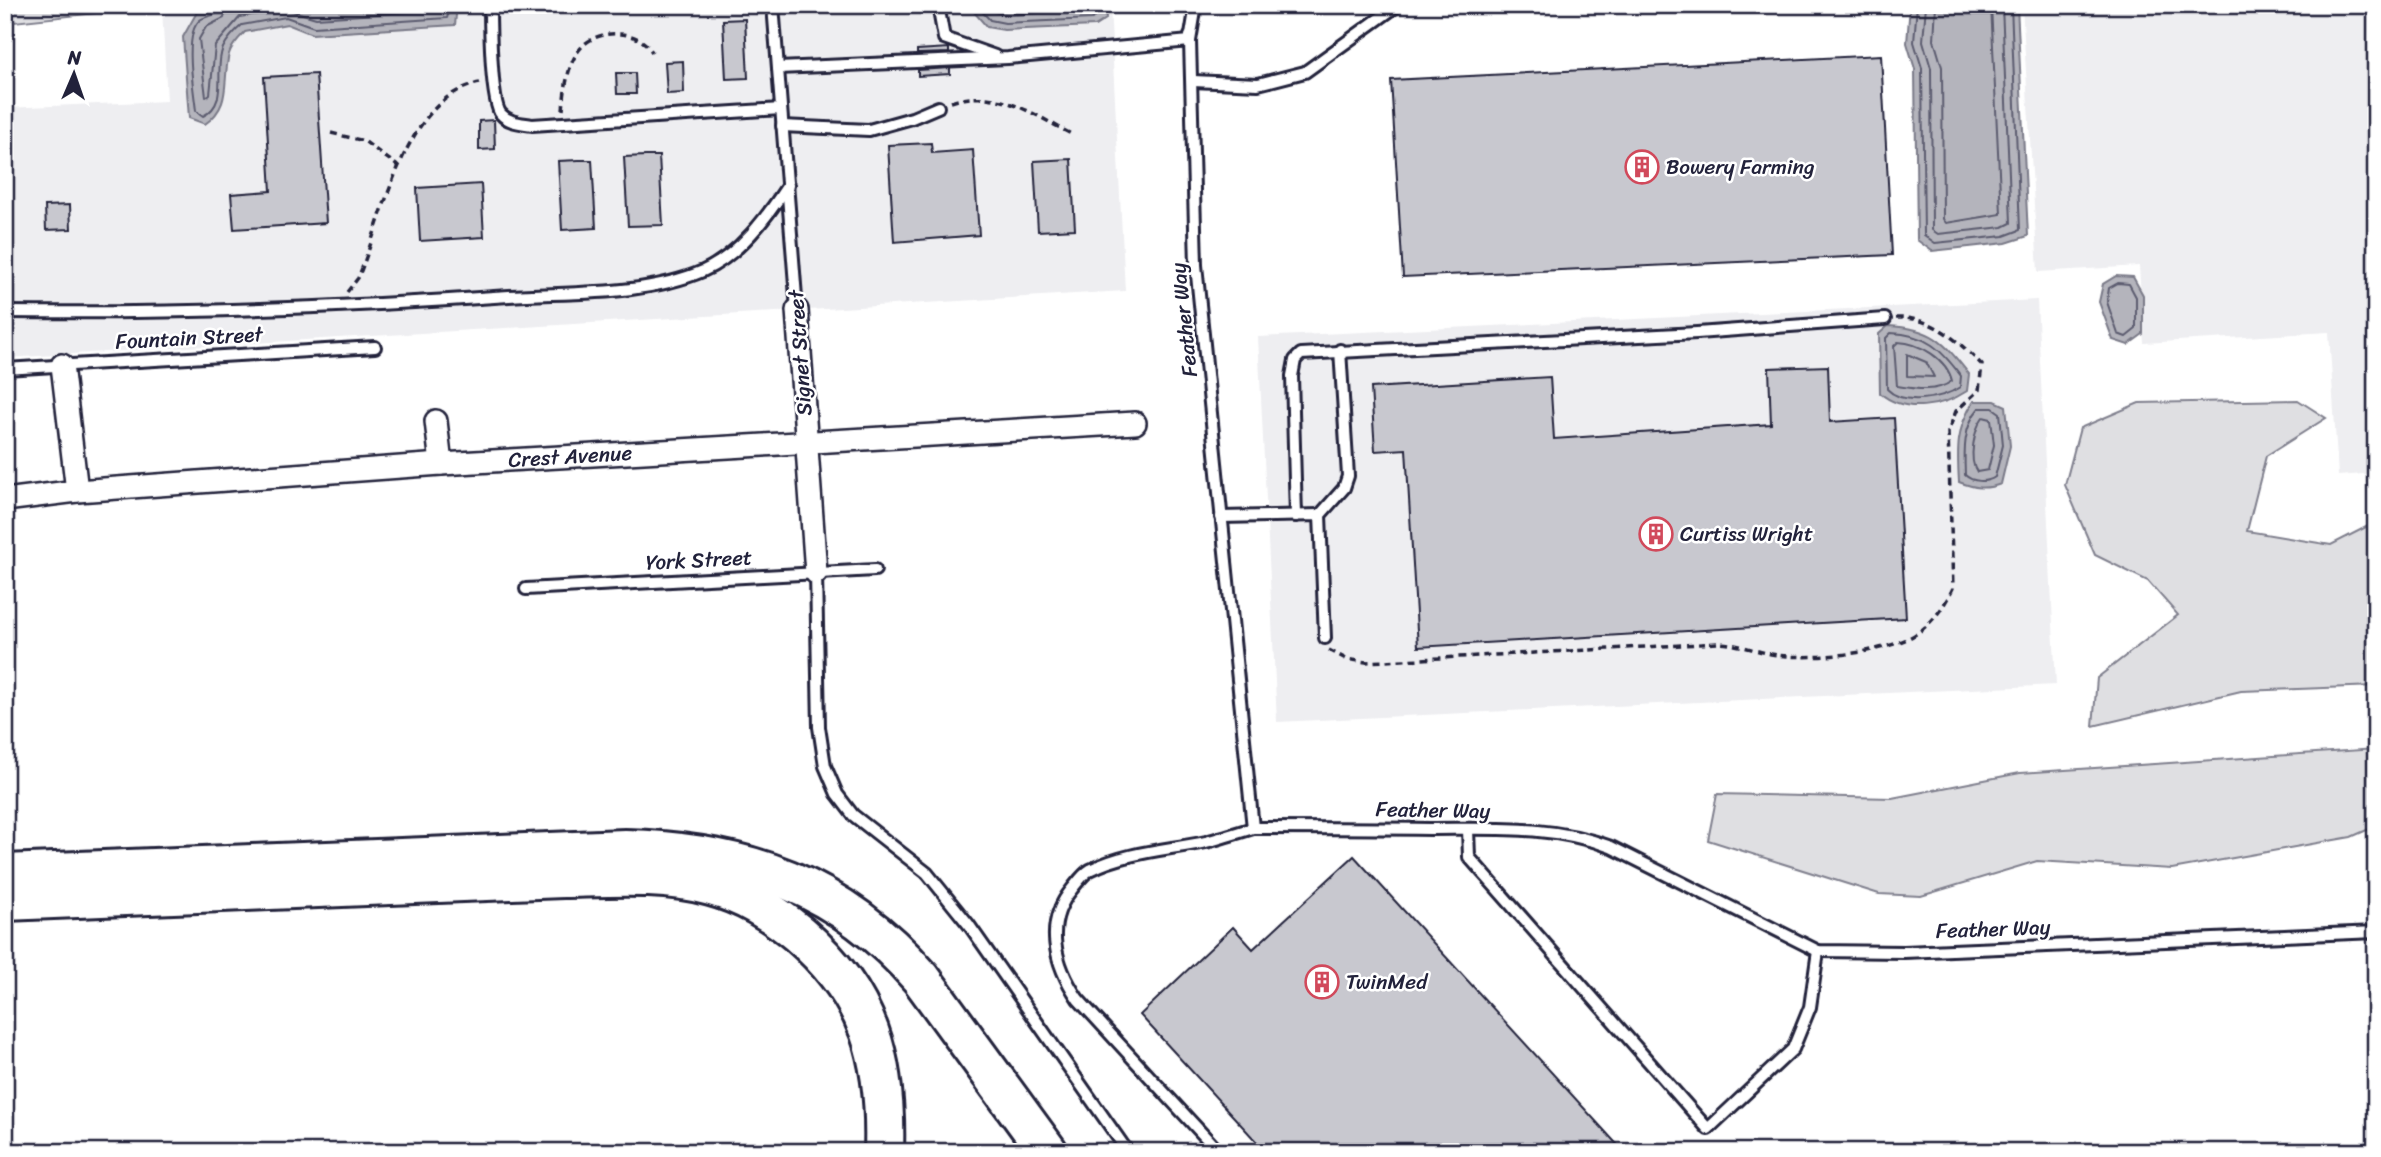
<svg xmlns="http://www.w3.org/2000/svg" width="2381" height="1157" font-family="Sriracha,sans-serif">
<rect width="100%" height="100%" fill="#fff"/>
<filter id="ink" filterUnits="userSpaceOnUse"><feTurbulence type="fractalNoise" baseFrequency=".0143" numOctaves="2"/><feDisplacementMap in="SourceGraphic" scale="14" xChannelSelector="R" yChannelSelector="G"/><feConvolveMatrix kernelMatrix="1 2 1 2 8 2 1 2 1" color-interpolation-filters="sRGB"/></filter>
<g filter="url(#ink)">
<g fill="#eeeef1">
<polygon points="170,5 1110,5 1125,291 5,358 5,108 167,101 162,8"/>
<polygon points="2022,5 2376,5 2376,473 2338,476 2329,332 2144,343 2139,266 2038,272"/>
<polygon points="2037,300 2056,685 1277,722 1258,337"/>
</g>
<g fill="#dfdfe2" stroke="#80808e" stroke-width="2">
<polygon points="5,5 170,5 5,23"/>
<polygon points="2298,400 2326,418 2266,456 2247,531 2331,545 2376,522 2376,686 2241,691 2093,726 2097,678 2178,615 2148,581 2095,555 2065,485 2080,428 2139,403"/>
<polygon points="2376,749 2376,826 2351,837 2172,869 2037,861 1921,896 1879,894 1708,840 1717,794 1892,798 2020,773"/>
</g>
<g fill="#b4b4bc" stroke="#7a7a88" stroke-width="2">
<path d="M223,5H457L455,25L312,34L287,24L245,32C239,38 231,46 229,54C222,82 232,105 205,124L189,118L183,37L197,12Z"/>
<polygon points="968,5 1105,5 1106,19 1095,26 1004,30 987,27"/>
<polygon points="1910,5 2017,5 2028,236 2006,243 1932,251 1917,240 1915,69 1907,43"/>
<polygon points="2116,276 2133,277 2143,295 2143,334 2128,345 2113,340 2099,302 2103,284"/>
<path d="M1888,326C1932,328 1943,341 1969,374L1967,391C1943,407 1904,414 1880,393L1879,334Z"/>
<path d="M1974,401H1995L2006,406L2010,446L2001,484C1985,490 1974,488 1959,482C1957,450 1956,428 1974,401Z"/>
</g>
<g fill="none" stroke-linecap="round" stroke-linejoin="round">
<g stroke="#5c5c6f" stroke-width="2">
<path d="M218,5L215,14C211,16 204,17 200,20C183,33 194,91 196,111L203,116C230,103 213,69 223,48C227,40 235,31 242,25L286,17L314,27L447,18L451,5"/>
<polyline points="227,5 224,18 206,27 199,39 206,97 210,94 215,46 240,17 286,9 316,18 439,10 442,5"/>
<polyline points="976,5 990,20 1005,23 1092,19 1099,14 1099,5"/>
<polyline points="988,5 995,12 1006,15 1087,10 1090,5"/>
<polyline points="1917,5 1914,42 1922,68 1924,235 1935,243 2004,236 2020,230 2011,5"/>
<polyline points="1926,5 1923,41 1931,68 1932,230 1938,234 2003,227 2011,223 2002,5"/>
<polyline points="1936,5 1934,40 1942,67 1943,219 1946,223 2001,214 1991,5"/>
<polygon points="2118,283 2129,284 2136,297 2136,329 2126,337 2118,334 2107,302 2109,288"/>
<path d="M1891,333C1926,334 1941,349 1961,376L1960,387C1942,399 1903,406 1887,389L1886,338Z"/>
<path d="M1898,342C1920,343 1947,359 1952,381C1936,393 1915,389 1897,386L1894,346Z"/>
<polygon points="1907,354 1926,362 1934,377 1907,376"/>
<path d="M1979,408H1993L2000,413L2003,445L1995,477C1987,483 1972,482 1965,475C1964,452 1963,426 1979,408Z"/>
<path d="M1983,417L1991,419L1994,445L1988,470L1977,472C1968,460 1974,429 1983,417Z"/>
</g>
</g>
<g fill="#c8c8cf" stroke="#22223b" stroke-width="2">
<polygon points="745,19 748,78 726,79 723,20"/>
<polygon points="949,48 949,53 917,54 917,50"/>
<polygon points="1881,55 1892,255 1403,277 1391,80"/>
<polygon points="683,61 684,93 667,94 665,62"/>
<polygon points="950,68 950,74 918,76 918,70"/>
<polygon points="616,73 635,73 636,94 617,94"/>
<polygon points="316,74 326,223 234,229 231,194 271,191 264,77"/>
<polygon points="494,120 495,149 479,150 479,121"/>
<polygon points="931,143 932,153 973,150 979,235 894,242 888,145"/>
<polygon points="646,156 659,156 663,225 628,226 624,157"/>
<polygon points="1071,159 1075,229 1038,231 1034,161"/>
<polygon points="579,160 592,160 596,228 562,230 558,161"/>
<polygon points="481,184 484,237 420,241 417,188"/>
<polygon points="70,205 71,229 46,230 45,206"/>
<polygon points="1828,366 1830,422 1894,418 1906,618 1418,647 1406,449 1375,451 1371,388 1550,377 1554,439 1771,424 1769,368"/>
<polygon points="1354,856 1624,1152 1266,1152 1140,1015 1233,927 1253,949"/>
</g>
<g fill="none" stroke-linecap="round" stroke-linejoin="round">
<defs>
<g id="service">
<path d="M490,5C490,25 491,103 501,114C509,123 521,123 532,125L781,109"/>
<polyline points="773,5 797,310"/>
<polyline points="938,5 944,38 995,56"/>
<path d="M1196,5L1190,41L1196,265L1253,828C1312,828 1371,828 1430,829C1491,829 1553,825 1611,847L1818,951L1904,952L2376,932"/>
<polyline points="778,68 1008,58 1190,41 1190,36"/>
<polyline points="1193,81 1258,84 1305,72 1398,5"/>
<polyline points="782,126 869,130 912,118 938,107"/>
<path d="M5,312C174,314 341,308 509,296C572,292 644,296 703,271C739,255 767,217 788,185"/>
<polyline points="5,369 375,347"/>
<polyline points="1320,515 1344,488 1348,476 1340,350"/>
<polyline points="1296,516 1292,376 1295,360 1301,354 1697,333 1885,319"/>
<polyline points="1221,517 1320,515 1325,638"/>
<polyline points="816,573 819,727 825,766 837,794 853,815 927,873 969,925 1128,1152"/>
<polyline points="526,589 875,570"/>
<polyline points="1468,829 1469,857 1708,1129 1793,1049 1810,1007 1818,951"/>
<path d="M1219,1152L1078,999C1055,965 1043,924 1072,889C1077,883 1083,874 1090,870C1126,852 1167,850 1206,842C1221,838 1237,833 1253,828"/>
</g>
<g id="minor">
<polyline points="797,310 816,573"/>
<polyline points="62,365 77,491"/>
<polyline points="436,421 441,464"/>
<path id="s1" d="M5,500L77,491L441,464L1135,423"/>
</g>
<g id="motorway">
<path d="M5,874L625,849C746,852 841,886 921,978L1048,1152"/>
<path d="M5,901L563,878C612,877 664,873 711,886C745,895 772,912 799,934C870,995 887,1060 884,1152"/>
</g>
</defs>
<use href="#service" stroke="#22223b" stroke-width="16"/>
<use href="#minor" stroke="#22223b" stroke-width="26"/>
<use href="#motorway" stroke="#22223b" stroke-width="44"/>
<g stroke="#22223b" stroke-width="3.5" stroke-dasharray="7 5" stroke-linecap="butt">
<path d="M951,102C997,87 1033,114 1073,135"/>
<path d="M563,110C566,73 572,31 620,34C633,35 645,40 652,52"/>
<polyline points="331,133 364,141 399,167"/>
<path d="M347,292L358,278C384,217 404,97 480,83"/>
<path d="M1329,650L1346,659L1366,662L1719,643C1740,644 1757,652 1777,655C1813,660 1885,654 1916,634C1933,623 1945,605 1953,588L1948,432L1956,411L1979,390L1982,365C1958,341 1932,316 1896,318"/>
</g>
<use href="#service" stroke="#fff" stroke-width="10"/>
<use href="#minor" stroke="#fff" stroke-width="21"/>
<use href="#motorway" stroke="#fff" stroke-width="38"/>
</g>
</g>
<defs>
<symbol id="building-ring" viewBox="-11 -11 22 22"><circle r="9.5" fill="#fff" stroke="#d1495b" stroke-width="1.5"/><path d="M-4-6H4V6H1V3H-1V6H-4ZM-2.5-4.3h1.7v1.8h-1.7ZM.8-4.3h1.7v1.8H.8ZM-2.5-1h1.7V.8h-1.7ZM.8-1h1.7V.8H.8Z" fill="#d1495b"/></symbol>
</defs>
<g fill-rule="evenodd">
<use href="#building-ring" x="1623" y="148" width="38" height="38"/>
<use href="#building-ring" x="1637" y="515" width="38" height="38"/>
<use href="#building-ring" x="1303" y="963" width="38" height="38"/>
</g>
<g text-anchor="middle" stroke-width="5" stroke-linejoin="round" paint-order="stroke">
<g font-size="21" fill="#22223b" stroke="#fff" text-anchor="start">
<text x="1666" y="174">Bowery Farming</text>
<text x="1680" y="541">Curtiss Wright</text>
<text x="1346" y="989">TwinMed</text>
</g>
<g font-size="21" fill="#22223b" stroke="#fff">
<text transform="translate(1184 320) rotate(-96)" y="7">Feather Way</text>
<text transform="translate(189 338) rotate(-3)" y="7">Fountain Street</text>
<text transform="translate(800 353) rotate(-94)" y="7">Signet Street</text>
<text dy="7" stroke="none"><textPath href="#s1" startOffset="567">Crest Avenue</textPath></text>
<text transform="translate(699 560) rotate(-3)" y="7">York Street</text>
<text transform="translate(1433 810) rotate(1)" y="7">Feather Way</text>
<text transform="translate(1993 929) rotate(-2)" y="7">Feather Way</text>
</g>
</g>
<rect width="2381" height="1157" fill="none" stroke="#fff" stroke-width="28"/>
<rect x="14" y="14" width="2353" height="1129" fill="none" stroke="#22223b" stroke-width="2.5" filter="url(#ink)"/>
<g transform="translate(74 74) rotate(2)" stroke="#ffffff" stroke-width="5" paint-order="stroke">
<path d="M0-5L12 26L0 18L-12 26Z" fill="#22223b"/>
<text y="-10" font-size="19" font-weight="bold" text-anchor="middle" fill="#22223b">N</text>
</g>
</svg>
